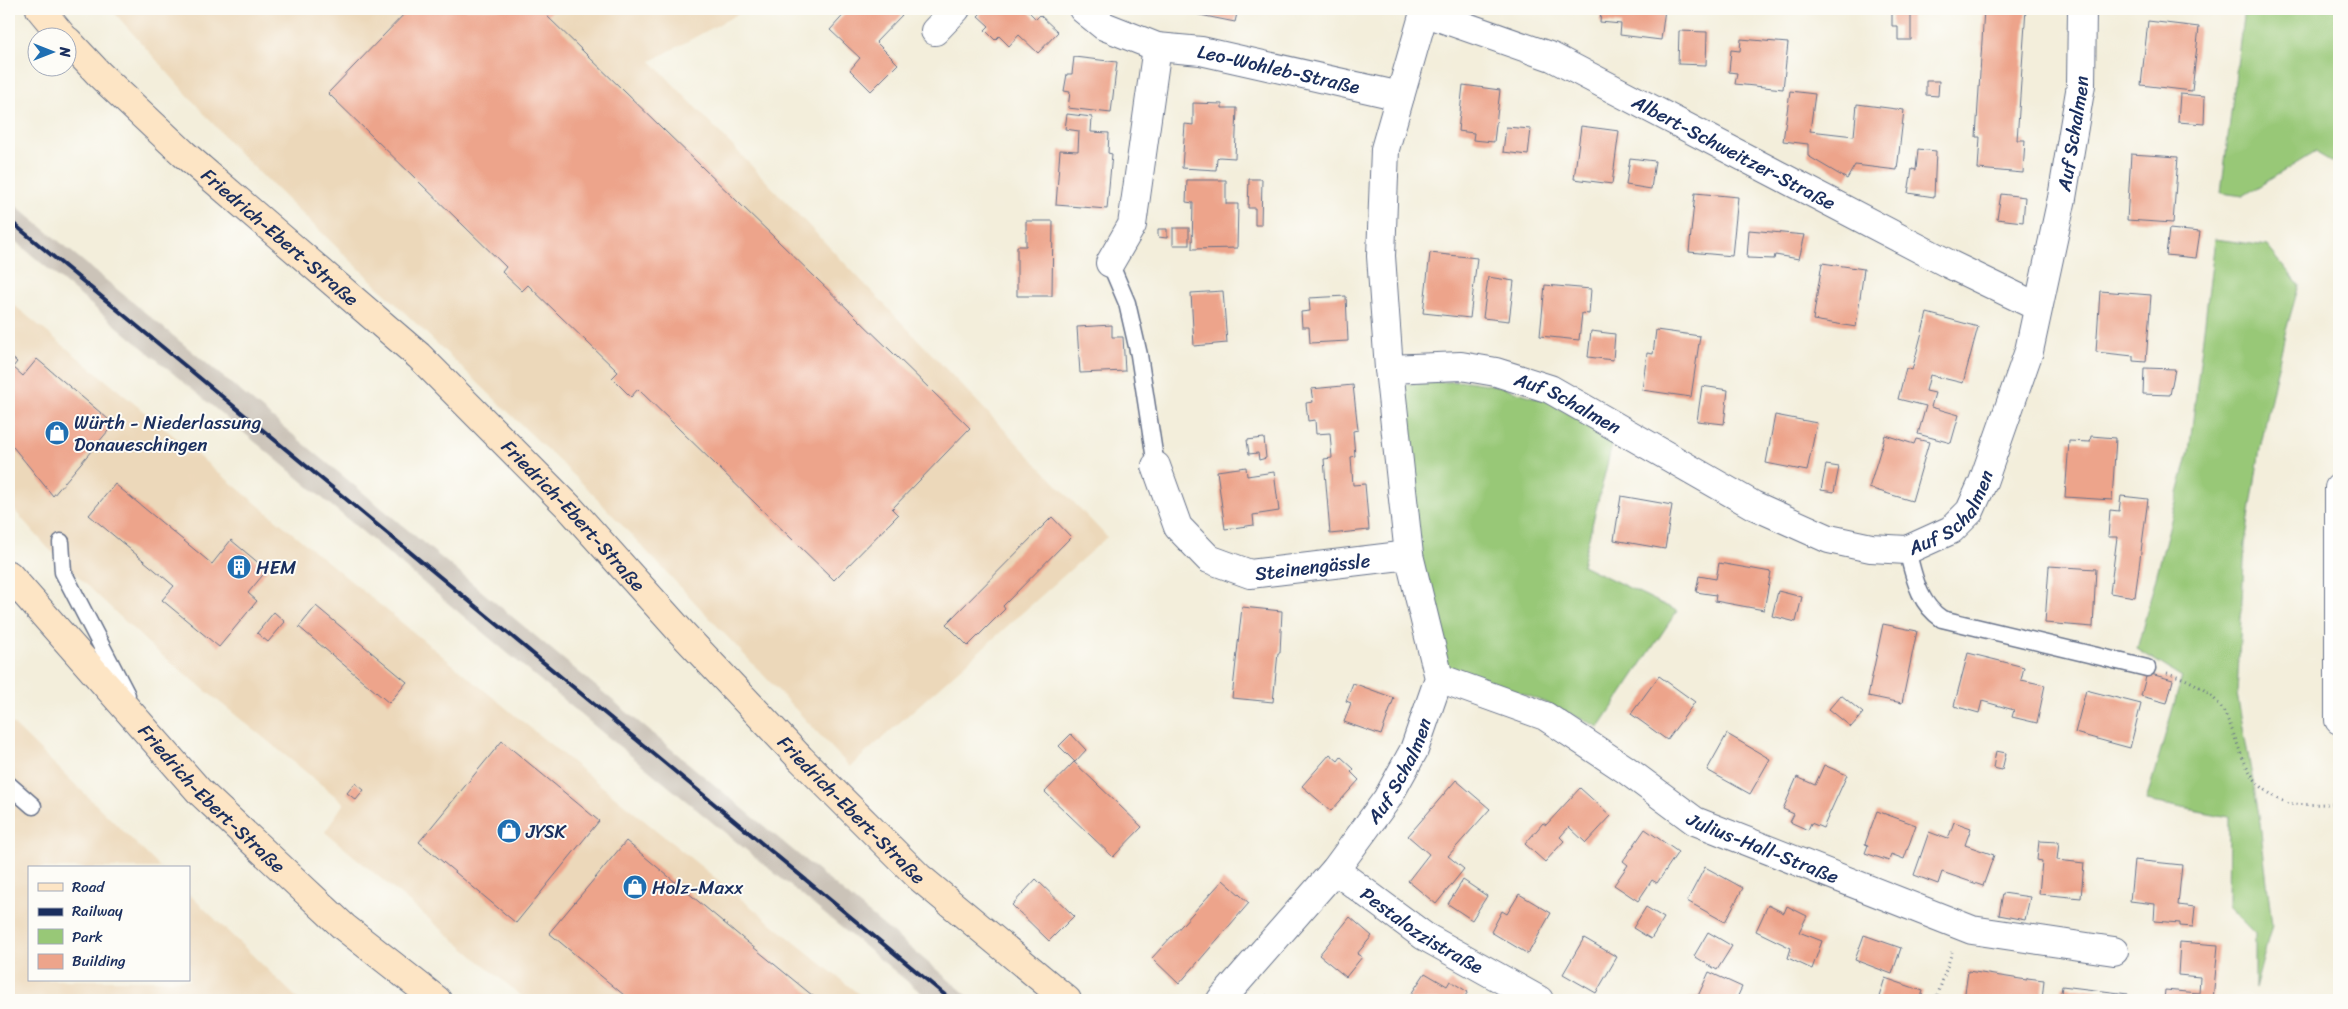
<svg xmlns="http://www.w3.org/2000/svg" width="2348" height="1009" font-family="Sriracha,sans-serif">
<rect width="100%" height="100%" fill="#fdfcf7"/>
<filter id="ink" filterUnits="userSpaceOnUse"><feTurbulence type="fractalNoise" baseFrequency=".02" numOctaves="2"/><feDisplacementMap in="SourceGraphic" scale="10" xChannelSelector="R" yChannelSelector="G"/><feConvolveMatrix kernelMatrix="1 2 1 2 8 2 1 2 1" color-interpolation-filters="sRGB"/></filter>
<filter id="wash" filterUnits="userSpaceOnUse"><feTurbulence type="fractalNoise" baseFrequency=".0096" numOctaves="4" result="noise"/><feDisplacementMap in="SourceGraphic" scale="20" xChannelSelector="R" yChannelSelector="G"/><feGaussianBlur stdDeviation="1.12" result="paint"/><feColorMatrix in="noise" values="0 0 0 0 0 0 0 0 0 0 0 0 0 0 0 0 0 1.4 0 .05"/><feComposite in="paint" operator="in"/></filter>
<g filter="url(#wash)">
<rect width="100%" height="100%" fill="#f3eedb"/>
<g fill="#ecd8ba">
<polygon points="111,9 747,9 651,61 1107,537 850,767 587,488 240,154"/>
<polygon points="9,301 567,758 866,1000 526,1000 325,832 344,803 153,648 47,547 9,504"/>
<polygon points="9,720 161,868 29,868 29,980 189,980 189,894 299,1000 9,1000"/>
</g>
<polygon fill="#cbc3b8" points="9,200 343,476 973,1000 930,1000 603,733 9,236"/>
<g fill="#98c877" stroke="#5a7c6a">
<polygon points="2244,9 2339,9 2339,166 2315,152 2243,196 2221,193"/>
<polygon points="2215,239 2267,246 2299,285 2285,334 2260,449 2245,544 2237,694 2259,815 2272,925 2255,989 2255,934 2228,906 2229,817 2146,801 2182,677 2137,649 2189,452"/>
<polygon points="1467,381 1499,386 1549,402 1613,441 1582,565 1677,611 1599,727 1544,702 1447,666 1419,554 1401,384"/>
</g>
<g id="blocks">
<g fill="#eda48b">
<polygon points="409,9 554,9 547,16 970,428 892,509 898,515 834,580 638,389 631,397 612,378 618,372 528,285 522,291 502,272 506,267 328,93"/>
<polygon points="849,9 895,9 902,15 876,42 898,64 871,91 850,70 860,58 830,30"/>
<polygon points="985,9 1026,9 1036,19 1040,15 1058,32 1038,53 1019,35 1009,46 999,36 995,40 985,30 989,26 978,16"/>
<polygon points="1185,9 1238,9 1235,22 1185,12"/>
<polygon points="1568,9 1582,9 1581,12"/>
<polygon points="1601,9 1665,9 1661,40 1620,35 1621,24 1600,22"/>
<polygon points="1984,9 2026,9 2017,140 2025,140 2023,173 1978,169 1980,137 1976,137"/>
<polygon points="1892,12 1911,13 1911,40 1898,40 1898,26 1892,26"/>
<polygon points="2148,21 2199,27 2192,91 2141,85"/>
<polygon points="1679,31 1707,32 1706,65 1678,64"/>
<polygon points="1741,39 1788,43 1783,89 1735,84 1737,73 1729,72 1731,50 1740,51"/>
<polygon points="1074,57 1117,62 1111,113 1068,108 1070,92 1064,91 1067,74 1072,74"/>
<polygon points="1926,81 1939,81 1938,96 1926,95"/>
<polygon points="1463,85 1500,90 1494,142 1473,140 1474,133 1458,131"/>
<polygon points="1790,91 1815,94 1810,131 1854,136 1857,104 1904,110 1897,170 1855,165 1847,179 1808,156 1808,144 1783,141"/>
<polygon points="2180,94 2205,96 2204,124 2178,122"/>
<polygon points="1193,103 1222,104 1222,108 1237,108 1235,158 1219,157 1217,159 1216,170 1182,168 1185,124 1193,125"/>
<polygon points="1067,114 1092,117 1091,132 1109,133 1108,153 1112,154 1107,209 1056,205 1060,150 1078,151 1079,131 1065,129"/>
<polygon points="1581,126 1619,131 1612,184 1574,179"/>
<polygon points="1506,127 1531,129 1528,155 1503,152"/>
<polygon points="1918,149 1936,151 1934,197 1908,193 1912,169 1916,170"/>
<polygon points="2131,154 2178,157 2173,223 2127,220"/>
<polygon points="1630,158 1655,161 1651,189 1626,185"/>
<polygon points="1249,179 1262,179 1261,225 1255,225 1255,208 1248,208"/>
<polygon points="1187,180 1226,180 1226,204 1238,204 1237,248 1192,249 1193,203 1186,202"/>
<polygon points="1695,193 1738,197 1732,256 1689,252"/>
<polygon points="2001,194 2025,197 2023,222 1997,219"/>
<polygon points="1026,221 1053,221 1052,296 1017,296 1017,246 1026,246"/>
<rect x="1173" y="228" width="16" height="17"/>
<polygon points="1158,229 1167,229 1167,238 1158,237"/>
<polygon points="2169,229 2200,232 2196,258 2166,255"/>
<polygon points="1749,230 1805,235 1799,259 1775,255 1774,259 1747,258"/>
<polygon points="1430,253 1477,258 1470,318 1423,313"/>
<polygon points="1822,263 1864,269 1856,327 1813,320"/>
<polygon points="1488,277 1514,281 1509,321 1483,318"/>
<polygon points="1545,285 1591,289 1589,314 1582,313 1579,340 1540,336"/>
<polygon points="1223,291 1227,343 1194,346 1191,293"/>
<polygon points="2100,291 2151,295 2146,362 2133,361 2133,356 2096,352"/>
<polygon points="1346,296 1348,341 1310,343 1309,327 1302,327 1301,312 1310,311 1309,298"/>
<polygon points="1927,313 1978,327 1963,383 1930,375 1926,391 1935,393 1931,407 1959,415 1951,443 1918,434 1926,406 1898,399 1906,368 1912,370"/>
<polygon points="1112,325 1112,337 1123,337 1125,371 1080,373 1077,327"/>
<polygon points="1656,330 1700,336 1691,397 1642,390 1647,353 1653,354"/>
<polygon points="1591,331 1615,334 1613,360 1588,357"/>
<polygon points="9,355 17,362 13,367 23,376 37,359 114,424 53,496 9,442"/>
<polygon points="2144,368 2175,369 2170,395 2143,394"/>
<polygon points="1353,385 1358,430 1353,431 1355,456 1351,457 1353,485 1365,484 1369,530 1330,534 1324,459 1332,458 1330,433 1316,434 1315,420 1308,421 1306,403 1313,402 1311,389"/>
<polygon points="1702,386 1728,390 1724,424 1697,421"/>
<polygon points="1775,415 1817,423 1807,471 1766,463"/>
<polygon points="1885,435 1914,444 1916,439 1929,442 1912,501 1869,488"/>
<polygon points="2091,436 2116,438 2112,500 2065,497 2069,441 2090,442"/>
<polygon points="1264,438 1266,458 1259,460 1258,453 1249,454 1247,440"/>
<polygon points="1826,465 1839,467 1834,492 1821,490"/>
<polygon points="1246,467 1247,476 1274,472 1279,511 1253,515 1254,525 1225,529 1217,471"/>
<polygon points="115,484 212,564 231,540 267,570 248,593 257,601 219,647 162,600 174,586 89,515"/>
<polygon points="1621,496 1672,505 1665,549 1614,540"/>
<polygon points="2121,496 2148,499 2135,597 2110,593 2117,537 2108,537 2110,510 2119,511"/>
<polygon points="1052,517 1071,537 1003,606 1005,609 968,646 946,624"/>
<polygon points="1719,563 1771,572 1764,610 1715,601 1716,595 1696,592 1699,576 1716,579"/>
<polygon points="2049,566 2096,569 2093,627 2045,623"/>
<polygon points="1778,591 1802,597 1796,622 1772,616"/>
<polygon points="316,606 407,682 389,703 299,627"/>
<polygon points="1242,607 1282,611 1280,653 1278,653 1273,702 1232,698"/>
<polygon points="274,612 285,622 268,642 257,633"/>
<polygon points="1883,624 1917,631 1902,703 1868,696"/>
<polygon points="1968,653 2024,667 2021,680 2045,685 2037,723 2012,717 2014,710 1982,701 1979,713 1954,706"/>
<polygon points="2147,673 2173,680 2167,703 2141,696"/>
<polygon points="1659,676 1695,702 1667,740 1631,714"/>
<polygon points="1353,683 1394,698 1381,735 1344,722 1351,703 1346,701"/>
<polygon points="2086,690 2141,704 2130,748 2075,733"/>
<polygon points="1841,695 1863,713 1851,727 1829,709"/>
<polygon points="1071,734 1086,750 1075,762 1059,746"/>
<polygon points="1727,734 1770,759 1750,794 1707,770"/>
<polygon points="502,741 599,821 516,923 419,842"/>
<polygon points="1996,751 2006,753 2002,770 1993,768"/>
<polygon points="1330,754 1338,761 1341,757 1354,769 1351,772 1359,780 1331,811 1302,786"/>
<polygon points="1074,762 1142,827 1113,857 1045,792"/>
<polygon points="1824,765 1847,775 1823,828 1811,823 1808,830 1790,822 1794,814 1783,809 1797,777 1815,785"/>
<polygon points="1456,780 1490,809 1448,856 1464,869 1436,904 1408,881 1429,854 1408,836"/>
<polygon points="355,783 364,790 356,800 347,793"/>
<polygon points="1580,788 1611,816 1586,843 1569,827 1560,837 1564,841 1545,862 1525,844 1543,823 1546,825"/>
<polygon points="1877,811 1916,825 1904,859 1891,854 1889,861 1865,853 1868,845 1865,844"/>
<polygon points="1954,822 1971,828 1965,845 1994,855 1983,886 1942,872 1938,884 1914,875 1929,832 1948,839"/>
<polygon points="1645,829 1678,852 1657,883 1652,880 1638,901 1614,885 1628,865 1623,861"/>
<polygon points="626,841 747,942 818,1000 630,1000 549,933"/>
<polygon points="2039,841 2059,842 2057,860 2084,863 2081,898 2039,894 2042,861 2037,860"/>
<polygon points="2134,860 2182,865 2178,905 2195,907 2193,927 2180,926 2180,923 2154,921 2155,904 2130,901"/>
<polygon points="1705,867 1743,888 1725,922 1687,901"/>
<polygon points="1036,879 1074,916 1049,941 1012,905"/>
<polygon points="1223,880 1249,903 1179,984 1152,958"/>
<polygon points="1463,880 1487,896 1472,920 1448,904"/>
<polygon points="2003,893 2030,897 2025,920 1999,915"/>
<polygon points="1519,894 1551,913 1528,954 1491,932 1502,911 1507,914"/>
<polygon points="1768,905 1784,913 1787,906 1807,916 1799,932 1822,941 1812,969 1788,958 1791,948 1756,931"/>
<polygon points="1646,907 1664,918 1651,939 1633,928"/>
<polygon points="1350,917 1372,936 1357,954 1362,957 1346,977 1319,955"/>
<polygon points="1708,932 1732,946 1717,970 1694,956"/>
<polygon points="1864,935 1901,948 1892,974 1855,960"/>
<polygon points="1584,938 1617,957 1596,993 1563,974"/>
<polygon points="2180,942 2218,945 2213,1000 2164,1000 2165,990 2199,993 2200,977 2178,975"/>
<polygon points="1968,971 2027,980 2027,978 2044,980 2042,1000 1964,1000"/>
<polygon points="1709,972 1742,987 1736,1000 1684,1000 1698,996"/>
<polygon points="1425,973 1447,986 1450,981 1468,992 1462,1000 1407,1000"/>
<polygon points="1885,978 1923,991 1920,1000 1878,1000"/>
<polygon points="2062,986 2128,994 2127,1000 2060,1000"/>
<polygon points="1266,995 1274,1000 1263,1000"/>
</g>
</g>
</g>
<g filter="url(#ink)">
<use href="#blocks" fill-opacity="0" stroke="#67728a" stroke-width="1"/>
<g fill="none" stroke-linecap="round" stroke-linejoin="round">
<defs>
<g id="lane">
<polyline points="1110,263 1127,303 1139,355 1156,466"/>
<polyline points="61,542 63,572 127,695"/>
<path d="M1907,550C1914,576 1918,603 1942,619L2147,668"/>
<polyline points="9,785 33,806"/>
</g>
<g id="street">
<path id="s1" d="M1083,9L1104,26L1157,47L1201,51L1400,96"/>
<path id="s2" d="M1424,12L1552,57L1949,264L2038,307"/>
<polyline points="935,31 956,9"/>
<polyline points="1110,263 1132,225 1157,47"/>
<path id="s3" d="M1389,369L1461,366L1496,372L1550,389L1753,505L1829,539L1871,548L1907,550L1951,530L1970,511L1983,482L2029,351L2062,198L2081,85L2082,9"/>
<path id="s4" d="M1156,466L1178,527L1209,559L1250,574L1409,555"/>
<polyline points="2339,488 2339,720"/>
<path id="s5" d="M1439,678L1545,716L1625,769L1695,821L1972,930L2114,951"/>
<path id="s6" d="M1335,870L1424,936L1539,1000"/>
<path id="s7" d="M1221,1000L1335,870L1387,799L1414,750L1439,678L1409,555L1389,369L1381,256L1385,149L1425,9"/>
</g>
<g id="secondary">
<polyline points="40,9 64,38"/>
<path id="s8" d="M68,41L100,75L184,154L419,356L568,506L682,633L801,759L919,877L1067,1000"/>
<path id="s9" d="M9,575L199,791L344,927L437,1000"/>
</g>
</defs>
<use href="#lane" stroke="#67728a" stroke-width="19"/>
<use href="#street" stroke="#67728a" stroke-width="30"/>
<use href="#secondary" stroke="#67728a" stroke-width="30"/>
<g stroke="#67728a" stroke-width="3" stroke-dasharray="1 4" stroke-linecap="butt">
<polyline points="2109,11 2145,9"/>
<path d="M2167,673C2190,679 2214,692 2225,714C2243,750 2243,785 2286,802C2297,807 2326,803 2339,804"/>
<polyline points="1936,1000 1952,952"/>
</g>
<use href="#lane" stroke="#fff" stroke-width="16"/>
<use href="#street" stroke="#fff" stroke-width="28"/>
<use href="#secondary" stroke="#fde5c5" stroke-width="28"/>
<polyline stroke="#1b2f5e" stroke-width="4" points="9,220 951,1000"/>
</g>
</g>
<defs>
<symbol id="shop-disc" viewBox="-11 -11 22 22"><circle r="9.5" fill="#1f6fb2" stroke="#fdfcf7"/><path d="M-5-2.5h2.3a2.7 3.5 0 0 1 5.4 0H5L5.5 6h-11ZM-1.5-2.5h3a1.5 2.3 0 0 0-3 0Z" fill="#fff"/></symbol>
<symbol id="building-disc" viewBox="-11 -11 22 22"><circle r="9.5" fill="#1f6fb2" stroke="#fdfcf7"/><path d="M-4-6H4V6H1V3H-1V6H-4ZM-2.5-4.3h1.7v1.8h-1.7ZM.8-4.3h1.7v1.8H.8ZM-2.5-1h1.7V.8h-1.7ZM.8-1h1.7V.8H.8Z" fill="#fff"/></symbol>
</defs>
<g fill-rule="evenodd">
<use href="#shop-disc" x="43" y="419" width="28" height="28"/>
<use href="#building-disc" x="225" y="553" width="28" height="28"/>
<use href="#shop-disc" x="495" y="817" width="28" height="28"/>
<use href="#shop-disc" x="621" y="873" width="28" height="28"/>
</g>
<g text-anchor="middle" stroke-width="4" stroke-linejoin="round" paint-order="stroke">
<g font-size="19" fill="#1b2f5e" stroke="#fdfcf7">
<text dy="7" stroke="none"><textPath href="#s1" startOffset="208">Leo-Wohleb-Straße</textPath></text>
<text dy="7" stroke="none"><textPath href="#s3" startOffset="1028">Auf Schalmen</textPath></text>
<text dy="7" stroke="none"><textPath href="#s2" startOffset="341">Albert-Schweitzer-Straße</textPath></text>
<text dy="7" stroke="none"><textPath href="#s8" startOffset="289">Friedrich-Ebert-Straße</textPath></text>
<text dy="7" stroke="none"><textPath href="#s3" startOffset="186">Auf Schalmen</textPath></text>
<text dy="7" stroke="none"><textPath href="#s3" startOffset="621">Auf Schalmen</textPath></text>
<text dy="7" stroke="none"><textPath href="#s8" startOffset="694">Friedrich-Ebert-Straße</textPath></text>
<text dy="7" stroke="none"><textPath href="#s4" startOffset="216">Steinengässle</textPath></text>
<text dy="7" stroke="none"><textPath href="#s7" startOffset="292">Auf Schalmen</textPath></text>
<text dy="7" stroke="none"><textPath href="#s9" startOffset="302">Friedrich-Ebert-Straße</textPath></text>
<text dy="7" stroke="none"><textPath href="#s8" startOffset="1099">Friedrich-Ebert-Straße</textPath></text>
<text dy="7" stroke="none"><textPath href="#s5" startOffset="369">Julius-Hall-Straße</textPath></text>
<text dy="7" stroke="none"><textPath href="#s6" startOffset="106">Pestalozzistraße</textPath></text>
</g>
<g font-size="19" fill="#1b2f5e" stroke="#fdfcf7" text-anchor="start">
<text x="74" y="429">Würth - Niederlassung<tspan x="74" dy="22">Donaueschingen</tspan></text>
<text x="256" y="574">HEM</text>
<text x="526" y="838">JYSK</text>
<text x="652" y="894">Holz-Maxx</text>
</g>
</g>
<rect width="2348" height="1009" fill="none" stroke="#fdfcf7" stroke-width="30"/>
<rect x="28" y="866" width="162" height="115" fill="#fdfcf7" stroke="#a3aaba"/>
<rect x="38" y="883" width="25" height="8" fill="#fde5c5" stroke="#a3aaba"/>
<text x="72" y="892" font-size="15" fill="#1b2f5e">Road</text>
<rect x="38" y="908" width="25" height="8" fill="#1b2f5e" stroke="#a3aaba"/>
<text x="72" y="916" font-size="15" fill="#1b2f5e">Railway</text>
<rect x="38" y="929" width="25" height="15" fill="#98c877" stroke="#a3aaba"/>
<text x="72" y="942" font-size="15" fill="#1b2f5e">Park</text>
<rect x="38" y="954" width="25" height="15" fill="#eda48b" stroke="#a3aaba"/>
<text x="72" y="966" font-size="15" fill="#1b2f5e">Building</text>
<g transform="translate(52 52) rotate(90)"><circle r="24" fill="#fdfcf7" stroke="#a3aaba"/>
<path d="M0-4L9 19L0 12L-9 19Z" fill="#1f6fb2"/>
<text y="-8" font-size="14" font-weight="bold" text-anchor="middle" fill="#1b2f5e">N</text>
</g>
</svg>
